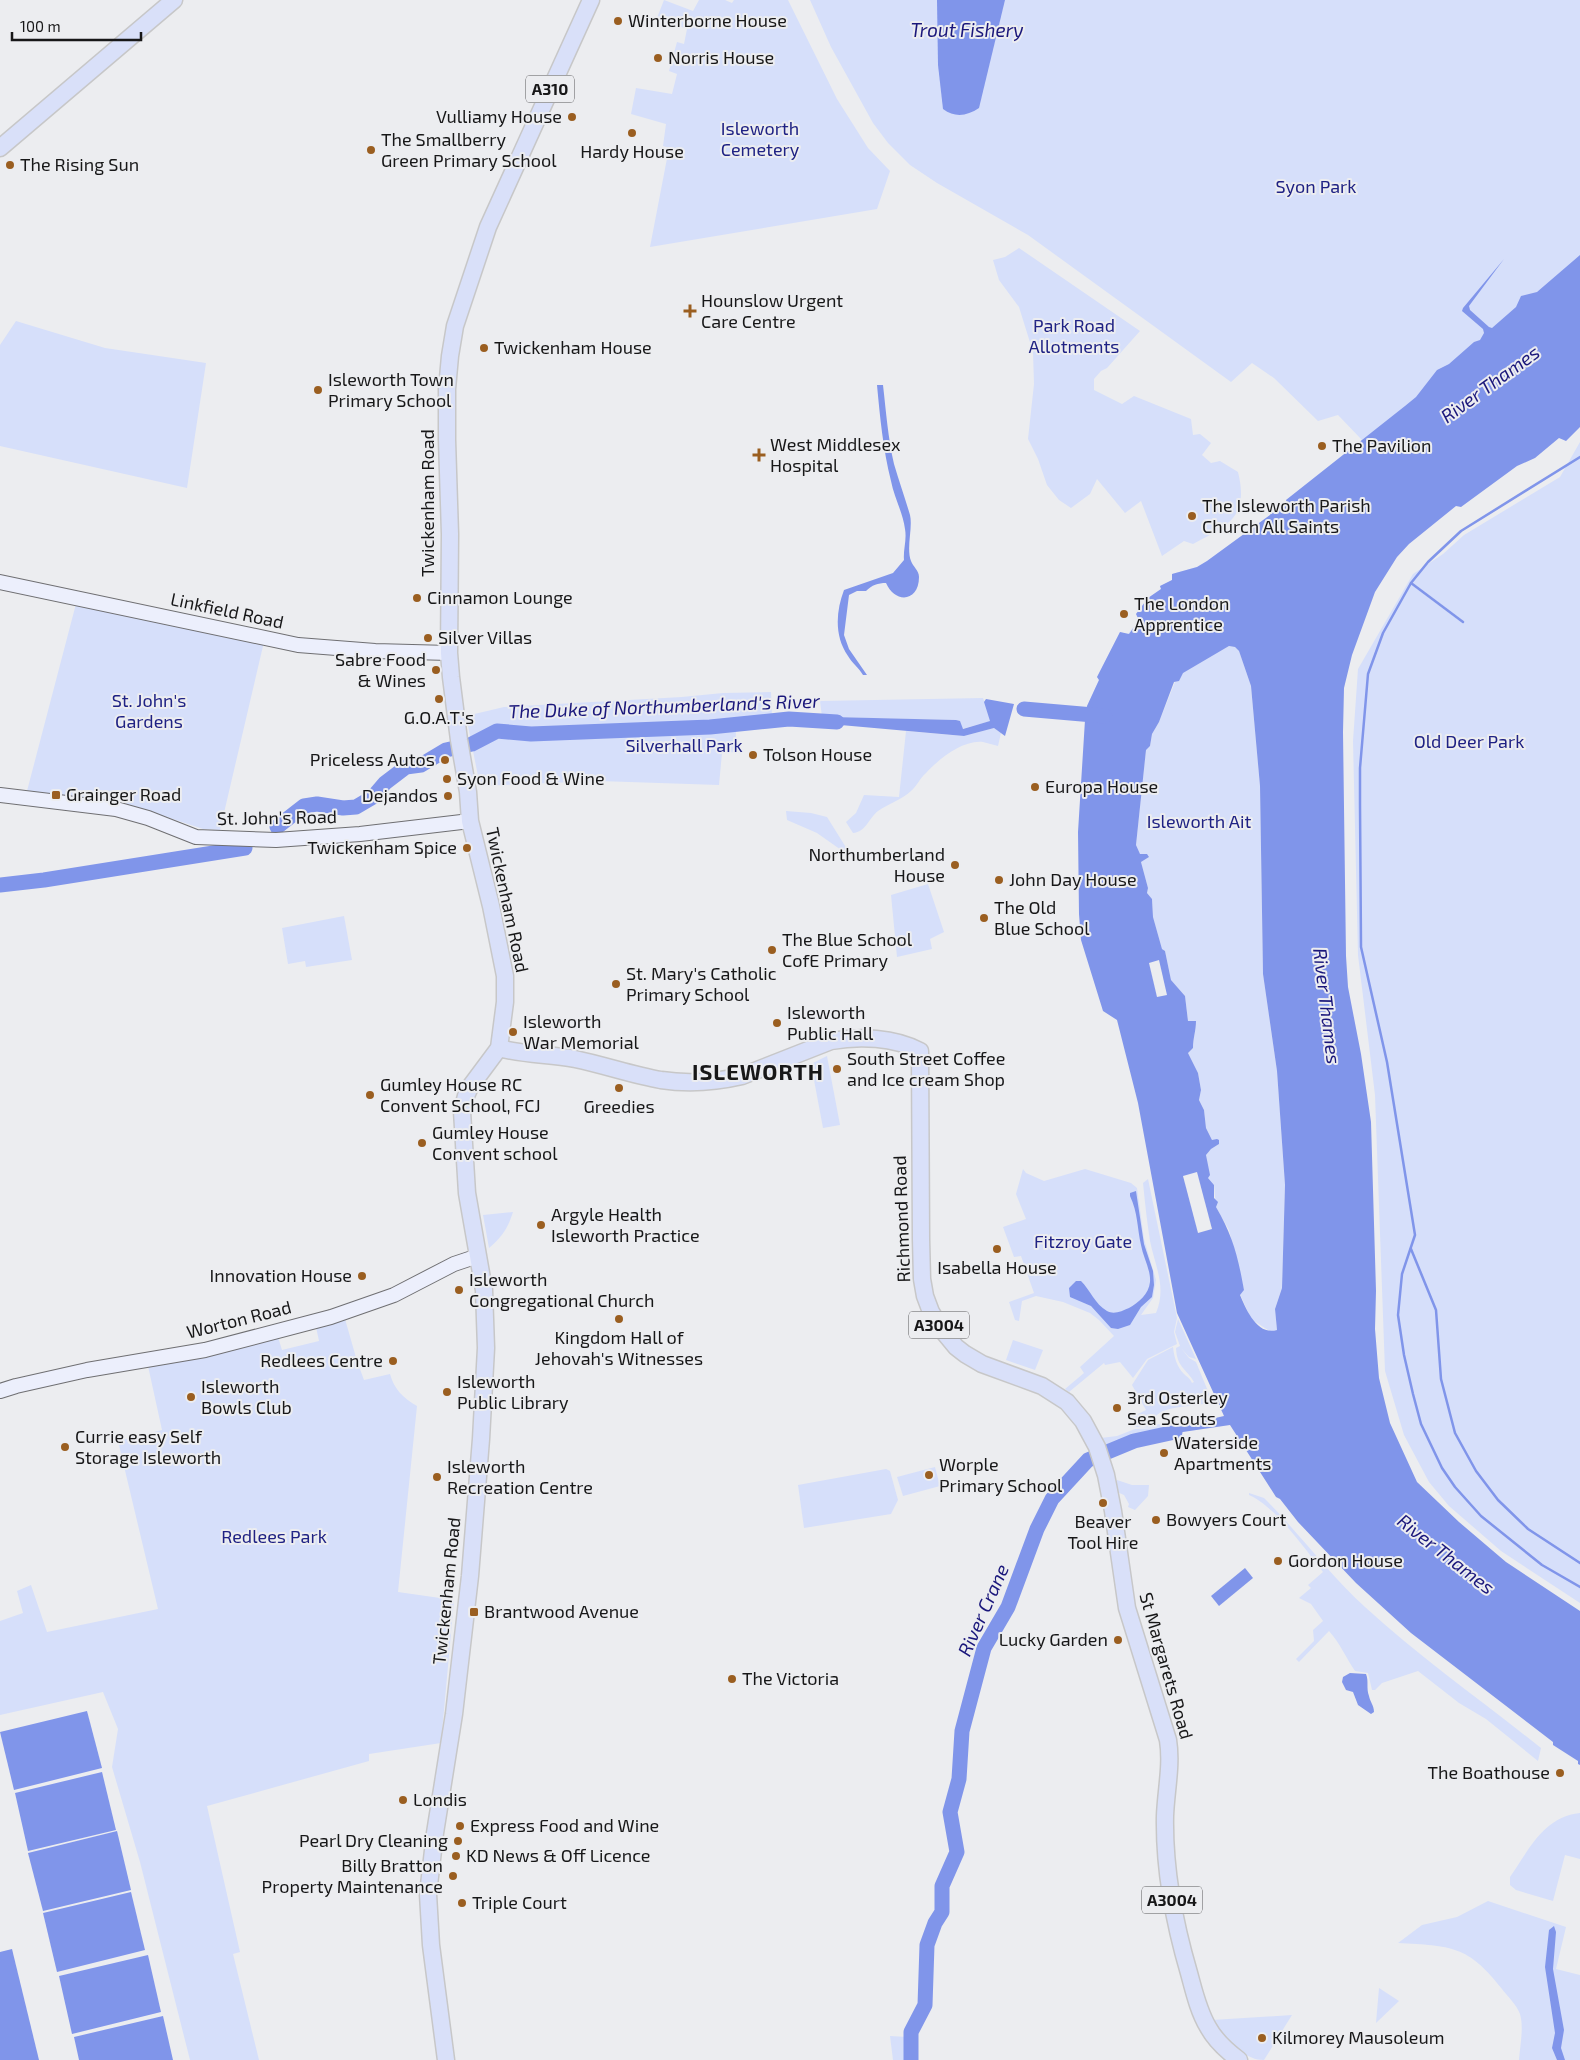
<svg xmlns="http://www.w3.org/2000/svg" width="1580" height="2060" font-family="'Exo 2',sans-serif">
<rect width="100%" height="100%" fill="#ecedf0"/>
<g fill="#d6dffa">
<polygon points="664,0 693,11 699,0 725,0 732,3 734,0 788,0 837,99 868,148 890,171 877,209 650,247 669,148 663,146 666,124 631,114 636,88 672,94 677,74 669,71 677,42 684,44 687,29 657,18"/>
<polygon points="810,0 1580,0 1580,279 1090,706 1087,706 1099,680 1097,677 1120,632 1128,634 1139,620 1136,614 1148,598 1161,589 1160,586 1172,580 1172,574 1197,567 1207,561 1270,515 1273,510 1288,505 1286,500 1362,440 1338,415 1318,421 1274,378 1252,363 1231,382 1028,235 937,183 910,165 888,143 873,123 831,47"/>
<path d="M1019,248L1140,331L1107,368L1101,371L1094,379V390L1122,404L1134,396L1191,419L1193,435L1200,434L1211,443L1202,455L1211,463L1220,461L1238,472C1249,517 1229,525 1193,544L1184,541L1162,556L1141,501L1125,513L1097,479L1090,494L1071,508L1059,500L1047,485L1038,459L1028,439L1034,384L1033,352L1019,307L999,280L993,260L1005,257Z"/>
<polygon points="16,321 105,348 206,363 187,488 0,446 0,345"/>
<polygon points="1580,442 1580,1603 1501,1551 1449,1506 1429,1482 1404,1435 1385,1371 1375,1095 1358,955 1353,741 1358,669 1413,574 1443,554 1464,535 1560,477"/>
<polygon points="77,600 263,638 263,646 220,830 203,829 118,801 27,791"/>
<path d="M1229,646L1235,647L1239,651L1251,686L1260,786L1263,974L1277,1071L1285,1185L1282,1288L1275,1309L1277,1330L1271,1332L1251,1319L1240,1294L1244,1290L1229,1230L1216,1207L1214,1185L1208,1178L1206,1155L1211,1149L1219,1144L1212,1140L1206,1128L1204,1110L1199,1100L1201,1090L1198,1073L1188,1053L1193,1048C1193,1038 1196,1031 1196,1021H1188L1185,996L1171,980L1165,951L1162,949L1153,917L1152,899L1147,893L1148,888L1141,862L1149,857L1140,855L1136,845L1146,749L1150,746L1152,734L1159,722L1175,682L1182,673Z"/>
<polygon points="771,692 772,717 819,715 817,726 786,724 774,728 736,731 735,752 722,753 719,785 599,781 480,786 466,716 504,707 682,697 723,693"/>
<polygon points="983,698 991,721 962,729 956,720 822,717 820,701"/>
<path d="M994,728L1001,733L998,746C993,745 988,743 983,742C962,740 939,759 926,773C920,778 917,786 911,791C901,800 888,804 878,811C868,819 866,832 853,833L846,822L856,813L864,795L899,797L906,731L964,736Z"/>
<polygon points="786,811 811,813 827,817 847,849 844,852 817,833 787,820"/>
<polygon points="928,884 944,932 930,939 932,949 897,957 891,895"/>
<polygon points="344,916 352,960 306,967 305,961 288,964 282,928"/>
<polygon points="827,1056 840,1125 823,1128 811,1064"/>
<path d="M1023,1169L1026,1173L1044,1181L1085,1169L1131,1183L1137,1188L1144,1239L1156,1280L1153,1298L1141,1315L1156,1313C1167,1287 1155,1266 1150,1241C1147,1222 1145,1203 1143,1183L1148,1179L1177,1318L1174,1332L1177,1344L1147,1359L1133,1378L1120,1362L1105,1365L1104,1363L1069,1392L1065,1389L1084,1373L1080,1367L1114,1336L1099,1320L1090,1313L1063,1302L1036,1296L1022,1301L1019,1321L1015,1320L1009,1302L1034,1293L1021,1256L1014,1257L1003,1227L1026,1219L1016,1194Z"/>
<path d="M513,1212C508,1228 502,1237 489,1248L483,1215Z"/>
<path d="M345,1319L357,1361L364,1380L390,1374C394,1389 403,1398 417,1406L398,1592L454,1600L441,1743L369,1754V1761L207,1806L240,1952L233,1954L259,2060H190L140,1862L112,1767L118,1729L103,1692L0,1715V1621L23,1613L17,1591L31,1585L47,1632L158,1609L118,1441L162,1430L148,1366L210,1355L278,1337L282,1350L319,1341L316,1327Z"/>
<path d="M1178,1319L1196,1359L1189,1357L1181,1348L1189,1358L1196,1362L1212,1401C1195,1409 1168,1403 1155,1417L1156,1424L1165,1425L1186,1420V1423L1163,1428L1134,1427L1130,1418L1146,1410L1132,1385L1148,1360L1173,1347C1174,1357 1177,1367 1184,1374C1187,1377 1190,1378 1192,1383L1194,1382C1186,1368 1177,1368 1176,1348L1180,1346L1175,1332Z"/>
<polygon points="1013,1340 1043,1350 1035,1370 1006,1360"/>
<polygon points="1160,1428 1162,1432 1139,1436 1105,1449 1101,1438 1117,1436 1135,1429"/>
<polygon points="935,1467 940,1486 903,1496 897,1477"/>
<polygon points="886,1469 890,1471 898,1500 891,1514 804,1528 798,1485"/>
<polygon points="1117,1480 1132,1485 1149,1485 1148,1496 1135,1510 1128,1507 1129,1504 1124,1495 1117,1492 1115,1484"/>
<path d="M1249,1493L1264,1498C1299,1533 1329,1574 1365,1607C1421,1658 1482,1701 1541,1748L1538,1761L1486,1719L1459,1703L1418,1671L1382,1683L1375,1690H1372L1368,1673L1355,1671C1346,1658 1340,1643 1329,1631L1299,1662L1296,1659L1314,1641L1313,1630L1323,1621L1311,1604L1299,1598L1311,1588L1308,1585L1323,1572C1306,1550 1274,1505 1249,1495Z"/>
<path d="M1580,1813V1859L1565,1855L1553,1901L1516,1890L1510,1885V1877C1529,1850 1543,1817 1580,1813Z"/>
<path d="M1488,1901L1566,1927L1556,1969L1580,1975V2060H1519C1520,2045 1524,2028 1520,2014C1517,2005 1507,1996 1502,1989C1468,1945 1451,1946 1398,1943L1422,1925L1457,1917Z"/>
<polygon points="1379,1988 1399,2001 1376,2023"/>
<path d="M1292,2015L1264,2060C1242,2060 1224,2037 1212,2020Z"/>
<polygon points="890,2036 908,2037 913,2060 893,2060"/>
</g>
<g fill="#8095ea" fill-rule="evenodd">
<path d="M937,0H1005L979,108C967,116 955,118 943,109L938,65Z"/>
<path d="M1580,255V427L1566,441L1559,438L1535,458L1517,466L1461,507L1456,506L1409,544L1397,557L1375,592L1352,655L1344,688L1343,732L1346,956L1348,987L1361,1054L1371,1122L1376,1291L1375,1329L1379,1378L1390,1423L1417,1482L1459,1522L1506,1562L1580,1611V1765L1578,1764V1761L1553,1745V1742L1411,1633L1356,1583L1298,1522L1280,1499L1276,1497L1230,1425L1156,1436L1184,1425L1224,1416L1177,1313L1138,1103L1117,1020L1103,1011L1081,940L1079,914L1078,832L1085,720L1087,706L1099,680L1097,677L1120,632L1129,634L1139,620L1136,614L1148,598L1161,589L1160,586L1172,580V574L1197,567L1207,561L1270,515L1273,510L1288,505L1286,500L1405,406L1416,397L1437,370L1449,364L1474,342L1480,340L1484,333L1483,329L1462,311L1463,308L1504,259L1469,306L1470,310L1489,327L1492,328L1516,307L1521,296L1537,292ZM1229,646L1235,647L1239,651L1251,686L1260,786L1263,974L1277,1071L1285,1185L1282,1288L1275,1309L1277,1330C1257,1336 1246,1309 1240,1295L1244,1290C1238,1257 1233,1236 1216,1207L1218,1202L1214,1198V1185L1208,1178L1210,1175L1206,1155L1211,1149L1219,1144V1140L1217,1139L1212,1140L1206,1128L1204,1110L1199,1100L1201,1090L1198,1073L1188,1053L1193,1048C1193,1038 1196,1031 1196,1021H1188L1185,996L1171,980L1165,951L1162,949L1153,917L1152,899L1147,893L1148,888L1141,862L1149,857L1147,854H1140L1136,845L1146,750L1150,746L1152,734L1159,722L1174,682L1179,681L1183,673Z"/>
<path d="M877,385H883C886,411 888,438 894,464C899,481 905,498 910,515C913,528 906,548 911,561C913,567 919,570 919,577C919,602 895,604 886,583C878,583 872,585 866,591H857L849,595L844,635L849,649L867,675H863C859,668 852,663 848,656C834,636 836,611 844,590L893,573L904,560C903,550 907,540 905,529C903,513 894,497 891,481C883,449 880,417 877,385Z"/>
<polygon points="986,699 1014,704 1005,736 994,728 964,736 818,723 818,717 832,717 956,720 960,721 963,729 990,721 984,702"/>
<path d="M1136,1191L1144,1244L1153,1271L1154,1285L1152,1297L1141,1307L1130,1325L1118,1329L1111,1328L1091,1306L1070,1297L1069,1288L1076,1281H1081C1090,1290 1095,1304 1107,1311C1114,1315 1122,1311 1129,1308C1138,1303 1149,1294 1150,1282C1151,1270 1143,1257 1141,1245C1137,1227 1138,1213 1130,1196V1193Z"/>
<polygon points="1245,1568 1253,1578 1219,1606 1211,1596"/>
<path d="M1350,1673L1366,1674C1369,1681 1366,1688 1369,1696C1370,1702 1374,1705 1374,1712L1371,1714L1358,1705L1353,1692L1346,1690L1342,1682L1343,1677Z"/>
<polygon points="87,1711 102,1768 14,1790 0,1732"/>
<polygon points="102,1772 116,1830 28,1851 15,1793"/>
<polygon points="117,1831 131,1890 43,1911 28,1853"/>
<polygon points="131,1892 145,1950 57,1972 43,1913"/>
<polygon points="1554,1926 1556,1932 1553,1969 1564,2030 1561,2048 1565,2060 1557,2060 1552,2048 1555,2033 1545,1967 1549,1930"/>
<polygon points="12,1949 39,2060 0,2060 0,1952"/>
<polygon points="148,1955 161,2012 72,2034 59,1976"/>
<polygon points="163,2016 173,2060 79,2060 74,2037"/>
</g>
<g fill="#ecedf0">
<polygon points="1159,960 1167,995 1157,997 1149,963"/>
<polygon points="1197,1172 1212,1229 1198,1233 1183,1176"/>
</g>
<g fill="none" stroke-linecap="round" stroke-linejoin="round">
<g stroke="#8095ea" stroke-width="2.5">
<polyline points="1580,457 1461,531 1428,562 1411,583 1383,633 1368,674 1360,768 1360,805 1361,947 1387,1062 1415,1235 1402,1274 1398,1315 1404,1355 1413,1394 1421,1424 1442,1468 1455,1487 1481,1516 1542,1565 1580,1587"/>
<polyline points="1411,583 1463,622"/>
<polyline points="1411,1249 1436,1310 1441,1379 1455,1433 1476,1471 1498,1500 1528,1529 1580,1563"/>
</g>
<g stroke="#8095ea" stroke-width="15">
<polyline points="1024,709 1105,716"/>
<polyline points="277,827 304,806 317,804 343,808 356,807 373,797 385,783 406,767 421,765 446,750 472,744 497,731 531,734 710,727 789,719 837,722"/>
<polyline points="0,885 44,880 245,848"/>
<polyline points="911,2060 911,2032 925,2005 927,1945 935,1923 942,1912 942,1886 957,1852 950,1812 959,1779 962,1731 984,1648 1008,1607 1037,1529 1052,1499 1088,1460 1134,1441 1175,1432"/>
</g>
<defs>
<g id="secondary">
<polyline points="0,582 298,645 375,651 449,653"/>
<polyline points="0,795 116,809 148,818 196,837 276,840 360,834 470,821"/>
<polyline points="0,1391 16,1386 87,1370 205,1350 331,1317 394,1295 454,1264 478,1256"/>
</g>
<g id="primary">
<polyline points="0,148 174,0"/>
<path d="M499,1048C524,1055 550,1054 575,1059C604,1065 632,1075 661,1080C688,1084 716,1082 742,1076L831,1041C859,1036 894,1037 920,1051L921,1239L922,1279L925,1296L931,1312L942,1330L956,1347L965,1354L982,1364L1042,1386L1067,1402L1083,1421L1097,1447L1106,1475L1113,1511L1127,1608L1168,1740C1172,1765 1166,1790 1165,1816C1164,1869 1174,1922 1189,1973C1194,1991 1198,2010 1208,2027C1215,2040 1227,2051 1239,2060"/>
<polyline points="446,2060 431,1945 428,1894 435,1833 454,1714 470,1576 481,1439 486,1348 484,1290 467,1193 462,1111 466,1096 470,1087 499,1048 505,1002 505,976 491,906 470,821 468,792 459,740 451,677 449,653 450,534 447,440 447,389 450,356 455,326 488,227 591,0"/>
</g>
</defs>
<use href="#secondary" stroke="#6f6f72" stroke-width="16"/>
<use href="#primary" stroke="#c7c7c8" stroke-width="19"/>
<use href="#secondary" stroke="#eceffc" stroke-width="14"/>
<use href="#primary" stroke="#d9e0f9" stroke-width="16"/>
</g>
<g fill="#9a5e20" stroke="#ecedf0" stroke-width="2">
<circle cx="618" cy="21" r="5"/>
<circle cx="658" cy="58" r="5"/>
<circle cx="572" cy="117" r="5"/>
<circle cx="632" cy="133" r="5"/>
<circle cx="371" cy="150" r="5"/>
<circle cx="10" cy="165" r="5"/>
<path d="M687.5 303.5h5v5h5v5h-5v5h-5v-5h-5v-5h5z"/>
<circle cx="484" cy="348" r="5"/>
<circle cx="318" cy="390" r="5"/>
<circle cx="1322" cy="446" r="5"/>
<path d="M756.5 447.5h5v5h5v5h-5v5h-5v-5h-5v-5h5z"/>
<circle cx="1192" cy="516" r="5"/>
<circle cx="417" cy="598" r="5"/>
<circle cx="1124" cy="614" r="5"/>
<circle cx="428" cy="638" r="5"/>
<circle cx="436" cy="670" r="5"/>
<circle cx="439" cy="699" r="5"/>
<circle cx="753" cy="755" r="5"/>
<circle cx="445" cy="760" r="5"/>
<circle cx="447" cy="779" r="5"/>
<circle cx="1035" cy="787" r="5"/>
<rect x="51" y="790" width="10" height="10" rx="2.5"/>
<circle cx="448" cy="796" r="5"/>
<circle cx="467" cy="848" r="5"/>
<circle cx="955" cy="865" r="5"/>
<circle cx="999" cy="880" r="5"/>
<circle cx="984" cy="918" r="5"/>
<circle cx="772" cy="950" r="5"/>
<circle cx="616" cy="984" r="5"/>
<circle cx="777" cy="1023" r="5"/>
<circle cx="513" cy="1032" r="5"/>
<circle cx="837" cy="1069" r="5"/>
<circle cx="619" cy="1088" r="5"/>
<circle cx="370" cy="1095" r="5"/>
<circle cx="422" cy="1143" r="5"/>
<circle cx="541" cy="1225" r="5"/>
<circle cx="997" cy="1249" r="5"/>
<circle cx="362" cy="1276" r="5"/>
<circle cx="459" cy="1290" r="5"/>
<circle cx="619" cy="1319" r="5"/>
<circle cx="393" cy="1361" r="5"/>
<circle cx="447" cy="1392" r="5"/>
<circle cx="191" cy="1397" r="5"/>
<circle cx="1117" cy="1408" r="5"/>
<circle cx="65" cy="1447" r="5"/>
<circle cx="1164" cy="1453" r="5"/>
<circle cx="929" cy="1475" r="5"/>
<circle cx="437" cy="1477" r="5"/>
<circle cx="1103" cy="1503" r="5"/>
<circle cx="1156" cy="1520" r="5"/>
<circle cx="1278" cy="1561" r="5"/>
<rect x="469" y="1607" width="10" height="10" rx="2.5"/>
<circle cx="1118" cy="1640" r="5"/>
<circle cx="732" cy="1679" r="5"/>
<circle cx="1560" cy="1773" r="5"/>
<circle cx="403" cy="1800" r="5"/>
<circle cx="460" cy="1826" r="5"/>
<circle cx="458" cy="1841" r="5"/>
<circle cx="456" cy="1856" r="5"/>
<circle cx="453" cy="1876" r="5"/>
<circle cx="462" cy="1903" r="5"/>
<circle cx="1262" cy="2038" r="5"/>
</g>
<g text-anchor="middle" stroke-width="4" stroke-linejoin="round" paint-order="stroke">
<g fill="#ecedf0" stroke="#575759" stroke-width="1">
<rect x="526" y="75.5" width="48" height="27" rx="4"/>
<rect x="909" y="1311.5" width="60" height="27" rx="4"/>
<rect x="1142" y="1886.5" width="60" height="27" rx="4"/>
</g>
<g font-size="16" font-weight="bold" fill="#171718">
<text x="550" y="95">A310</text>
<text x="939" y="1331">A3004</text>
<text x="1172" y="1906">A3004</text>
</g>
<g font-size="18" fill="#171718" stroke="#ecedf0" text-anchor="start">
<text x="628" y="27">Winterborne House</text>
<text x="668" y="64">Norris House</text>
<text x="562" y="123" text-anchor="end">Vulliamy House</text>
<text x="381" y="146">The Smallberry<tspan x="381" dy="21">Green Primary School</tspan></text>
<text x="632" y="158" text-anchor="middle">Hardy House</text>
<text x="20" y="171">The Rising Sun</text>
<text x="701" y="307">Hounslow Urgent<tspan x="701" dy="21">Care Centre</tspan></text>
<text x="494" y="354">Twickenham House</text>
<text x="328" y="386">Isleworth Town<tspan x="328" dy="21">Primary School</tspan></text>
<text x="770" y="451">West Middlesex<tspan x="770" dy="21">Hospital</tspan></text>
<text x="1332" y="452">The Pavilion</text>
<text x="1202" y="512">The Isleworth Parish<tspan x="1202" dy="21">Church All Saints</tspan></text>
<text x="427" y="604">Cinnamon Lounge</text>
<text x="1134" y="610">The London<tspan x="1134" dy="21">Apprentice</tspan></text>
<text x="438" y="644">Silver Villas</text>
<text x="426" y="666" text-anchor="end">Sabre Food<tspan x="426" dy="21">&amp; Wines</tspan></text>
<text x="439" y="724" text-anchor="middle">G.O.A.T.'s</text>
<text x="763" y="761">Tolson House</text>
<text x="435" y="766" text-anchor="end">Priceless Autos</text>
<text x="457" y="785">Syon Food &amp; Wine</text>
<text x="1045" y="793">Europa House</text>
<text x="66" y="801">Grainger Road</text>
<text x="438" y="802" text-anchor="end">Dejandos</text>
<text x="457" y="854" text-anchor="end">Twickenham Spice</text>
<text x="945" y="861" text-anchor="end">Northumberland<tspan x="945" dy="21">House</tspan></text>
<text x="1009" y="886">John Day House</text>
<text x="994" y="914">The Old<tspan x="994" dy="21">Blue School</tspan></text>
<text x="782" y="946">The Blue School<tspan x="782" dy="21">CofE Primary</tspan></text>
<text x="626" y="980">St. Mary's Catholic<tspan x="626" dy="21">Primary School</tspan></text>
<text x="787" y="1019">Isleworth<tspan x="787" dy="21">Public Hall</tspan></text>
<text x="523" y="1028">Isleworth<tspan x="523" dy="21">War Memorial</tspan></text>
<text x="847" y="1065">South Street Coffee<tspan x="847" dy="21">and Ice cream Shop</tspan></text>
<text x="380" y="1091">Gumley House RC<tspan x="380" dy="21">Convent School, FCJ</tspan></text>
<text x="619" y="1113" text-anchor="middle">Greedies</text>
<text x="432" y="1139">Gumley House<tspan x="432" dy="21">Convent school</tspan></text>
<text x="551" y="1221">Argyle Health<tspan x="551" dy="21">Isleworth Practice</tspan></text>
<text x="997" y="1274" text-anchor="middle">Isabella House</text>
<text x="352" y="1282" text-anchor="end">Innovation House</text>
<text x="469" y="1286">Isleworth<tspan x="469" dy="21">Congregational Church</tspan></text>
<text x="619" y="1344" text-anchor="middle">Kingdom Hall of<tspan x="619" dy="21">Jehovah's Witnesses</tspan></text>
<text x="383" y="1367" text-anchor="end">Redlees Centre</text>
<text x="457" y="1388">Isleworth<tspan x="457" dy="21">Public Library</tspan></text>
<text x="201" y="1393">Isleworth<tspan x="201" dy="21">Bowls Club</tspan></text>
<text x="1127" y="1404">3rd Osterley<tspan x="1127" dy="21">Sea Scouts</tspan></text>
<text x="75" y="1443">Currie easy Self<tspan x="75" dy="21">Storage Isleworth</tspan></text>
<text x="1174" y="1449">Waterside<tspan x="1174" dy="21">Apartments</tspan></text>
<text x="939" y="1471">Worple<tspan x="939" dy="21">Primary School</tspan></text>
<text x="447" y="1473">Isleworth<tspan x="447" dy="21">Recreation Centre</tspan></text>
<text x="1166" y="1526">Bowyers Court</text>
<text x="1103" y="1528" text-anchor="middle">Beaver<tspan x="1103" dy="21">Tool Hire</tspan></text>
<text x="1288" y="1567">Gordon House</text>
<text x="484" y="1618">Brantwood Avenue</text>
<text x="1108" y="1646" text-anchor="end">Lucky Garden</text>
<text x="742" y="1685">The Victoria</text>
<text x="1550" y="1779" text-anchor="end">The Boathouse</text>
<text x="413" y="1806">Londis</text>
<text x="470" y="1832">Express Food and Wine</text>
<text x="448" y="1847" text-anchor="end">Pearl Dry Cleaning</text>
<text x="466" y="1862">KD News &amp; Off Licence</text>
<text x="443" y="1872" text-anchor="end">Billy Bratton<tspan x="443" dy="21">Property Maintenance</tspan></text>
<text x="472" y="1909">Triple Court</text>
<text x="1272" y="2044">Kilmorey Mausoleum</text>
</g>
<g font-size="18" fill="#1f2284" stroke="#ecedf0">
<text x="760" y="135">Isleworth<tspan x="760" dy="21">Cemetery</tspan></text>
<text x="1316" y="193">Syon Park</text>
<text x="1074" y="332">Park Road<tspan x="1074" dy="21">Allotments</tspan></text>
<text x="149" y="707">St. John's<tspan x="149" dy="21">Gardens</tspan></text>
<text x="1469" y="748">Old Deer Park</text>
<text x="684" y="752">Silverhall Park</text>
<text x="1199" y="828">Isleworth Ait</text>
<text x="1083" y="1248">Fitzroy Gate</text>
<text x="274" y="1543">Redlees Park</text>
</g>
<g font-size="18" fill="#171718" stroke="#ecedf0">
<text transform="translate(428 503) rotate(-90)" y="6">Twickenham Road</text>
<text transform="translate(227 611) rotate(12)" y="6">Linkfield Road</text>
<text transform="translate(277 818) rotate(-1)" y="6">St. John's Road</text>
<text transform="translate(507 900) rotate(78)" y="6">Twickenham Road</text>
<text transform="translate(902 1219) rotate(-92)" y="6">Richmond Road</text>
<text transform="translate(239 1320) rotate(-14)" y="6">Worton Road</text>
<text transform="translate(447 1591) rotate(-84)" y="6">Twickenham Road</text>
<text transform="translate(1166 1666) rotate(74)" y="6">St Margarets Road</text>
</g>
<g font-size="19" font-style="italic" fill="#1a177b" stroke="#ecedf0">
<text x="967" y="37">Trout Fishery</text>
<text transform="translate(1490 384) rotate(-36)" y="7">River Thames</text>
<text transform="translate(664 706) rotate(-2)" y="7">The Duke of Northumberland's River</text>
<text transform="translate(1327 1006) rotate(83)" y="7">River Thames</text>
<text transform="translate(1446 1554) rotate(38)" y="7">River Thames</text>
<text transform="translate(983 1610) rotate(-66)" y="7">River Crane</text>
</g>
<g font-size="22" font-weight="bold" letter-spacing="1" fill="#171718" stroke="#ecedf0">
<text x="758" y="1080">ISLEWORTH</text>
</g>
</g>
<path d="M12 32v8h129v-8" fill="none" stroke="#171718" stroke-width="2.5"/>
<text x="20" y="32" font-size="15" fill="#171718" stroke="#ecedf0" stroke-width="4" paint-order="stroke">100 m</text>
</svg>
